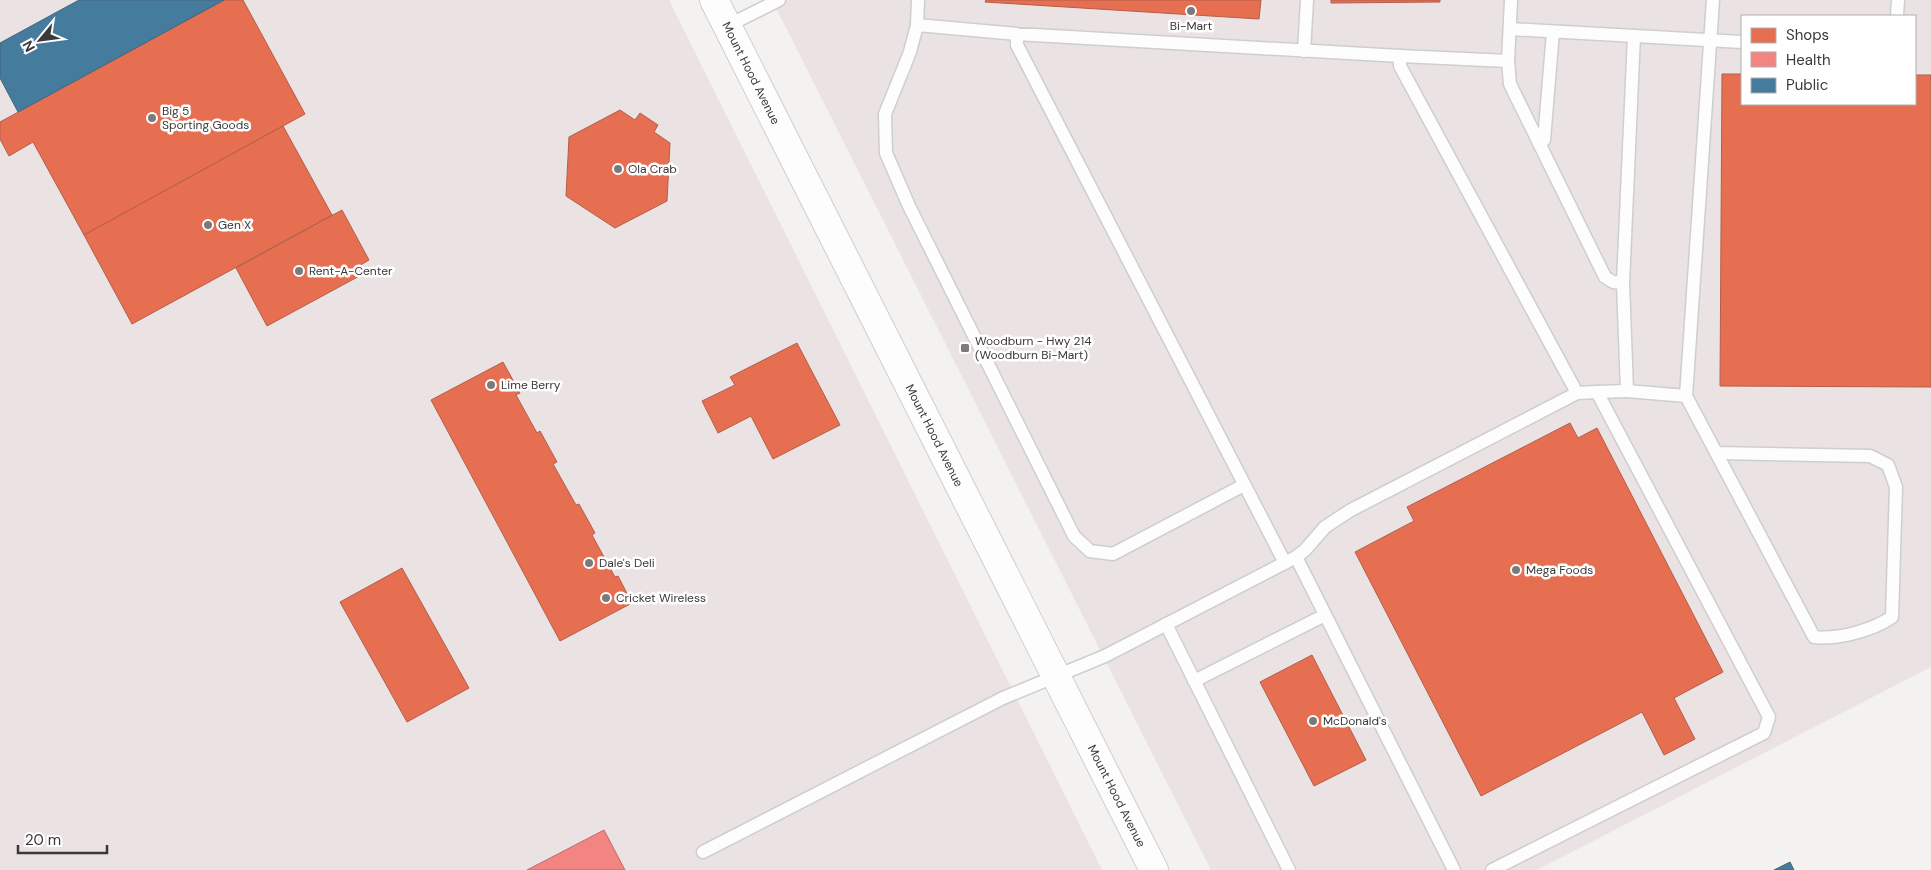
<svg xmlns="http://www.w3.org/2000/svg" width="1931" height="870" font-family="'DM Sans',sans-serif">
<rect width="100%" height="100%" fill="#f4f1f1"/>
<g fill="#ebe2e3" fill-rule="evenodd">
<polygon points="0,0 669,0 1102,870 0,870"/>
<path d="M772,0H1931V667L1537,870H1211ZM1742,16H1915V104H1742Z"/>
</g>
<g fill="#e76f51" stroke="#b35e4a">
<polygon points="224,0 243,0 305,114 84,235 33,142 9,156 0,139 0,122"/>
<polygon points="986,0 1261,0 1259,19 985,2"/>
<polygon points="1331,0 1440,0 1440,2 1331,3"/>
<polygon points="1722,74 1742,74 1742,104 1915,104 1915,75 1931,75 1931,387 1720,386"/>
<polygon points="620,110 635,120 640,113 658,125 654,132 670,143 667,201 615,228 566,196 569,137"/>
<polygon points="283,126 332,215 132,324 84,235"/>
<polygon points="342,210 369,260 359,266 363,274 267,326 236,268"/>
<polygon points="797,343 840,425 773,459 751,416 718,433 702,401 735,385 730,377"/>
<polygon points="503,362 520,393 516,395 537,433 540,431 557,462 553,464 576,505 579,504 595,533 592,535 615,577 618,576 632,603 560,641 431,400"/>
<polygon points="1570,423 1578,438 1597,428 1723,672 1674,698 1695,739 1664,755 1642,712 1481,796 1355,552 1414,521 1407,507"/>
<polygon points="402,568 469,688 407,722 340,602"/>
<polygon points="1312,655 1366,760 1314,786 1260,682"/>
</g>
<polygon fill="#f28482" stroke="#bb6d6c" points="604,830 625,870 527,870"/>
<g fill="#457b9d" stroke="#42677f">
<polygon points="79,0 224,0 18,112 0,78 0,43"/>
<polygon points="1790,862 1794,870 1774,870"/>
</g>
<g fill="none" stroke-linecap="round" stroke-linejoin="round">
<defs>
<g id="lane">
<polyline points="918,0 917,25 910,52 885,114 886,153 909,206 1074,536 1090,551 1113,554 1244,485"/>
<polyline points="1897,16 1898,0"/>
<polyline points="727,26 779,0"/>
<polyline points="1510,29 1742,42"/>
<polyline points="1553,32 1544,140 1539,143 1605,277 1613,282 1623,283"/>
<polyline points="1017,34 1017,45 1285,563"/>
<path d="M1634,36L1623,283L1627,391L1686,396L1814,637C1838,640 1873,630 1892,617L1896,487L1888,465L1870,456L1718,453"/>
<polyline points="1304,51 1307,0"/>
<polyline points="1400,56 1508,61 1511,0"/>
<polyline points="1508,61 1510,84 1539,143"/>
<polyline points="1597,392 1627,391"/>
<polyline points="1686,396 1713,0"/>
<polyline points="1296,557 1454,870"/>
<polyline points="1166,624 1289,870"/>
<polyline points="1194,681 1325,615"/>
<polyline points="703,852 1003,698 1105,656 1296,557 1305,550 1325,527 1351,510 1577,393 1400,66 1400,56 1017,34 917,25"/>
<polyline points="1492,870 1764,733 1769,717 1597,392 1577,393"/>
</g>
<g id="primary">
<path id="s1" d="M714,0L1154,870"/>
</g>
</defs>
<use href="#lane" stroke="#cfcece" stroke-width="15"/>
<use href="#primary" stroke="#cfcece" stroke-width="30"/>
<use href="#lane" stroke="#fdfdfd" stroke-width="12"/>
<use href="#primary" stroke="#fdfdfd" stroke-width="28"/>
</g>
<g fill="#7b7979" stroke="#fff" stroke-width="2">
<circle cx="1191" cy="11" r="5"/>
<circle cx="152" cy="118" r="5"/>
<circle cx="618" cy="169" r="5"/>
<circle cx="208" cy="225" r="5"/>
<circle cx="299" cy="271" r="5"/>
<rect x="960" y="343" width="10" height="10" rx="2.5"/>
<circle cx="491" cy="385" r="5"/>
<circle cx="589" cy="563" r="5"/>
<circle cx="1516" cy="570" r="5"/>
<circle cx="606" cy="598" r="5"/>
<circle cx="1313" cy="721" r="5"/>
</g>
<g text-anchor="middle" stroke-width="5" stroke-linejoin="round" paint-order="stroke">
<g font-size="12" fill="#3a3838" stroke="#fff" text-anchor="start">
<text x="1191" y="30" text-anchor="middle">Bi-Mart</text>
<text x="162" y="115">Big 5<tspan x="162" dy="14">Sporting Goods</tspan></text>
<text x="628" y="173">Ola Crab</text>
<text x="218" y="229">Gen X</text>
<text x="309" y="275">Rent-A-Center</text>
<text x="975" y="345">Woodburn - Hwy 214<tspan x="975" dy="14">(Woodburn Bi-Mart)</tspan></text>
<text x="501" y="389">Lime Berry</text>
<text x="599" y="567">Dale's Deli</text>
<text x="1526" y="574">Mega Foods</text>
<text x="616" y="602">Cricket Wireless</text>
<text x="1323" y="725">McDonald's</text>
</g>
<g font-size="12" fill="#3a3838" stroke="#fff">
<text dy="4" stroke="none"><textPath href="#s1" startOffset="82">Mount Hood Avenue</textPath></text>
<text dy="4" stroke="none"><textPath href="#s1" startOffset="488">Mount Hood Avenue</textPath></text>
<text dy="4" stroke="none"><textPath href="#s1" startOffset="892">Mount Hood Avenue</textPath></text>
</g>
</g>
<rect x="1741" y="15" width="175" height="90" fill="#ffffff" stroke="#b0afaf"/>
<rect x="1751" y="28" width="25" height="15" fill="#e76f51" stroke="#b0afaf"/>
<text x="1786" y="40" font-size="15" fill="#3a3838">Shops</text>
<rect x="1751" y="52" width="25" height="15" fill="#f28482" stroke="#b0afaf"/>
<text x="1786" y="65" font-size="15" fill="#3a3838">Health</text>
<rect x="1751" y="78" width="25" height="15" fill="#457b9d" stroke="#b0afaf"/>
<text x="1786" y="90" font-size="15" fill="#3a3838">Public</text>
<g transform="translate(40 40) rotate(241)" stroke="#ffffff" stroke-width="4" paint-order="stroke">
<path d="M0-4L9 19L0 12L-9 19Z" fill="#3a3838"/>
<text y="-8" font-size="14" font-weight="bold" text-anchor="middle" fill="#3a3838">N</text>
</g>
<path d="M18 845v8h89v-8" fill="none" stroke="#3a3838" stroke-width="2.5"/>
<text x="25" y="845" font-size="15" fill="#3a3838" stroke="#ffffff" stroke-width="4" paint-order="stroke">20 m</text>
</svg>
